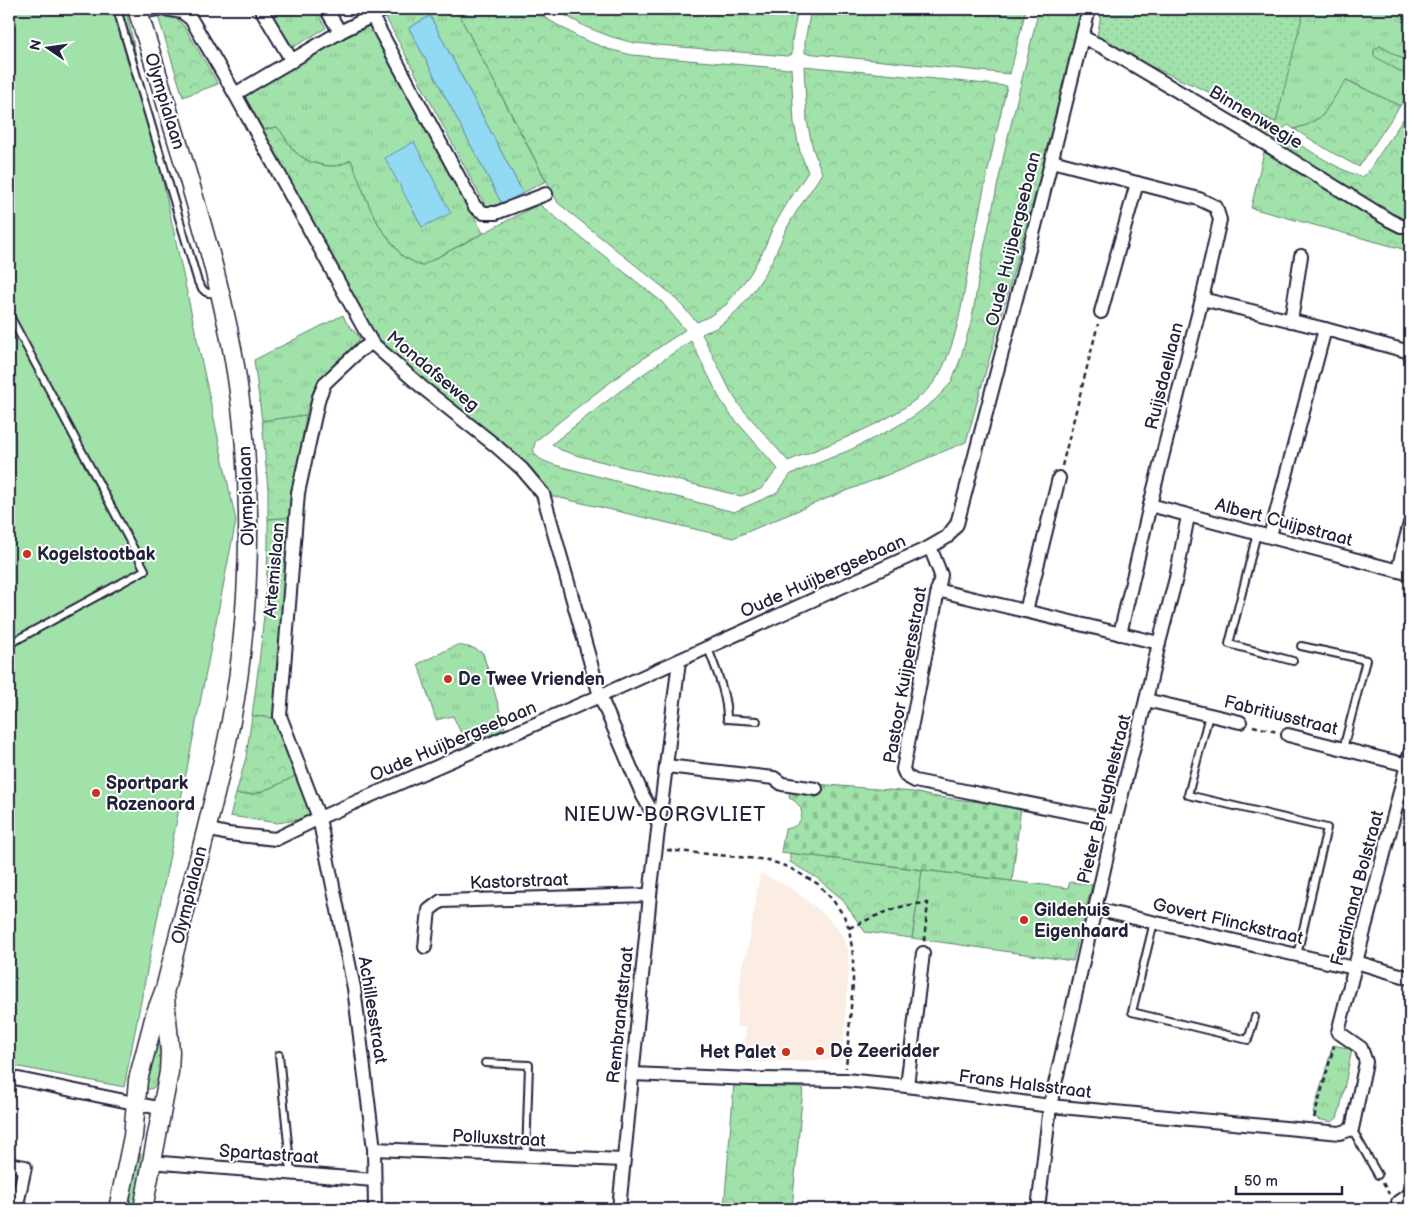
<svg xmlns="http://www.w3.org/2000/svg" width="1419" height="1218" font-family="'Balsamiq Sans',sans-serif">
<defs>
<pattern id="grass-tufts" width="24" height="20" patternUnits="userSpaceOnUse" patternTransform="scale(1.25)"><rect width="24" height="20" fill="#a1e1aa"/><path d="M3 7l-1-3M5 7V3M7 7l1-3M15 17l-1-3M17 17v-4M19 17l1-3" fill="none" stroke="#8ac193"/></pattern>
<pattern id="forest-crowns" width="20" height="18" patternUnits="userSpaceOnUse" patternTransform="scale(1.25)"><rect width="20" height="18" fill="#a1e1aa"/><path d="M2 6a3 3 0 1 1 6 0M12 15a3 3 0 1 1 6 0" fill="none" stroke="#8ac193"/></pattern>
<pattern id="cemetery-stones" width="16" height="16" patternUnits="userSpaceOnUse" patternTransform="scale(1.25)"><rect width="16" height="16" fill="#a1e1aa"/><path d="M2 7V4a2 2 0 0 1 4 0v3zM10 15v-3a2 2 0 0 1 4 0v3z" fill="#8ac193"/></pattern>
<pattern id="park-dots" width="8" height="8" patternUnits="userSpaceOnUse" patternTransform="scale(1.25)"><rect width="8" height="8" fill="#a1e1aa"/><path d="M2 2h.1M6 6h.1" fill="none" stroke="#8ac193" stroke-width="1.8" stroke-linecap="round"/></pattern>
</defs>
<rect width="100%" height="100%" fill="#fff"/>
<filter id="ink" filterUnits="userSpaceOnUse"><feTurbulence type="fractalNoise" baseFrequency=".02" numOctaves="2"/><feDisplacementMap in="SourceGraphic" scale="10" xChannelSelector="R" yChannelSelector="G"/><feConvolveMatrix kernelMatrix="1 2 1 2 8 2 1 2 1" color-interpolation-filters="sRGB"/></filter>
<g filter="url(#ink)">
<polygon fill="#fbede3" points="760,873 794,890 825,915 841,933 848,949 849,968 842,1060 743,1062 746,1028 736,1027 742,965 748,948"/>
<g fill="url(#grass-tufts)" stroke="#628272">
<polygon points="268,9 315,9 326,28 290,49"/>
<polygon points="400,9 456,9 546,181 523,193 430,16 409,28 502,204 488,211 385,16"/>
<polygon points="1305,9 1410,9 1410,63 1380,46 1374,50 1374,56 1410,77 1410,90 1400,106 1347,80 1322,116 1307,125 1294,129 1288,125 1278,133 1272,144 1255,134 1266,113"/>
<path d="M372,23L483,233L421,266L402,256L380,227L370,208L351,160C347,162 341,165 336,166C320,167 300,160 291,147C286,140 283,133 277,127L262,130L241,95L329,45Z"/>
<path d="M343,315L346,322L360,338C351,354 342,358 330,370C320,380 309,401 306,415L262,421L254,360Z"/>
<path d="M292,517L274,707V718L252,716C261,650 269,585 268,519Z"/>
<polygon points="457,645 473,648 483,653 505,728 467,746 453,716 436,720 418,664"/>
<polygon points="299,774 312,813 297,820 277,823 230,816 236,794 255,794 277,785"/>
<polygon points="922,870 1068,888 1070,882 1092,885 1073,961 912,938"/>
<polygon points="163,1007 161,1077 153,1088 142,1091"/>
<polygon points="1333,1045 1352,1049 1340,1109 1337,1118 1332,1122 1317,1119 1313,1113"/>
<polygon points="137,1153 141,1154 140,1161 142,1162 134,1209 125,1209"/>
</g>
<g fill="url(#forest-crowns)" stroke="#628272">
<polygon points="456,9 530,9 580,38 608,49 632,55 789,69 791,68 794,123 800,152 808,172 788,202 773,227 763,251 750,274 727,304 710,316 697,322 670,293 558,203"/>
<polygon points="554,9 798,9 792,40 792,54 787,56 634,43 612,37 586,27"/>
<polygon points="811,9 1026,9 1010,74 805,53 805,41"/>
<path d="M1039,9H1084L1063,95L966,442L882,477L818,502L733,538L543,494L479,429L396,356L380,340L360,314L262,130L277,127C283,133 286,140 291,147C300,160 320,167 336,166C341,165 347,162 351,160L370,208L380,227L402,256L421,266L539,204L662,302L685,330C633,364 584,401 536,441C528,456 543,461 555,465L734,512L777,493L791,474L850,450L892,429L914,416L935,400L951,383L960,360L972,319L982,258L1006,145Z"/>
<polygon points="158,16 177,19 184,26 218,84 183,97"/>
<polygon points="1380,46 1410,63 1410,77 1374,56 1374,50"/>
<path d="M804,66L1007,86C995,137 984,187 974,238C965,279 958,363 926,391C891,423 832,443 788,461L740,406L731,392L702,334C707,331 714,330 719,326C743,309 761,283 774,257C778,249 781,240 785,232C795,211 810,193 822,173L813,149L807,121Z"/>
<polygon points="1346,80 1400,106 1359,167 1333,153 1294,129 1307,125 1322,116"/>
<path d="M1410,109V221L1405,223L1272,144L1278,133C1306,146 1331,167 1361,177L1367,173Z"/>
<polygon points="1264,152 1378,222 1399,231 1410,232 1410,251 1251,208"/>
<path d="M691,341L720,399L730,414L778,469L761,489L741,496L579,456L561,450L552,444C597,408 643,373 691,341Z"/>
<polygon points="306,415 294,493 292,517 268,519 268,490 262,421"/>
<polygon points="252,716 274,718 299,774 277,785 255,794 236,794 246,757"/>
<polygon points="790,853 922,870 912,938 865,932 842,899 817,878 790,862"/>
<polygon points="734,1084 803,1088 792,1209 724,1209"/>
</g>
<path fill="url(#cemetery-stones)" stroke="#628272" d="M791,782L914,792L930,796L1021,807L1012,881L781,852L785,829C805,827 808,806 789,798Z"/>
<polygon fill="url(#park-dots)" stroke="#628272" points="1102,9 1304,9 1276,122 1096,42"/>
<polygon fill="#a1e1aa" stroke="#628272" points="9,9 126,9 236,521 124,1087 9,1065"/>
<g fill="#92d9f4" stroke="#6590aa">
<polygon points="430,16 523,193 502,204 409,28"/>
<polygon points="414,142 451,213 422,227 385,158"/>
</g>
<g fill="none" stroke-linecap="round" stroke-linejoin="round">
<defs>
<g id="lane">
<path d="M117,9L198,282C204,293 207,295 219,292"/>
<polyline points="9,314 145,570 9,644"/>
<polyline points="1257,533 1229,644 1293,661"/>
<polyline points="1301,646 1366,660 1343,749"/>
<path d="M708,648C716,670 727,694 727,719L757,721"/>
<polyline points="1209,715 1188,795 1327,828 1297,955"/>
<polyline points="1154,922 1132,1012 1248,1040 1255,1017"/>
<polyline points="279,1055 291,1173"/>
<polyline points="485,1063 529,1065 526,1156"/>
<polyline points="1352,1129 1378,1175"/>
</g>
<g id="street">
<polyline points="166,9 182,12 191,19 235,94 372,343 423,388 496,446 522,469 543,494 600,696 643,796 659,824"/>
<polyline points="261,9 292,61"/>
<polyline points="326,9 340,32"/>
<polyline points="139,12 158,9"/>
<polyline points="372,16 475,207 484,213 496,213 546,194"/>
<polyline points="1082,37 1103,47 1235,125 1389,220 1401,226 1410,226"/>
<polyline points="235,94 340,32 386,9"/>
<polyline points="1052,161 1199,199 1216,207 1220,220 1202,299 1150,505 1120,634"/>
<polyline points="1202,299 1325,329 1410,352"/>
<polyline points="1101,312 1137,183"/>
<polyline points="1291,321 1301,256"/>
<polyline points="372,343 359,351 325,383 319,397 298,493 280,716 319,818 354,988 374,1149 375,1209"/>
<polyline points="1150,505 1410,574"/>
<polyline points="1270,536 1325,329"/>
<polyline points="930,547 941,575 903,769 906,776 915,781 1115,821"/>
<polyline points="1398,570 1410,523"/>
<polyline points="937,590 1159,643"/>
<polyline points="1026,611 1059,478"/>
<polyline points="1146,700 1240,722"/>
<polyline points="1288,735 1407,765"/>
<polyline points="666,766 774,778 782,784 816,789"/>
<polyline points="206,829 228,834 276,839 319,818 600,696 930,547 947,537 957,524 1038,215 1089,9"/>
<polyline points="1095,909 1354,968"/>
<polyline points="425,947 429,910 441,901 650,895"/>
<polyline points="1356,962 1410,978"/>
<polyline points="632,1074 752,1079 845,1080 907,1086 1050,1106 1340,1133 1352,1129 1366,1062 1361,1048 1338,1032 1410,753"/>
<polyline points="9,1077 163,1109"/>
<polyline points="907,1086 923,953"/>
<polyline points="374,1149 623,1160"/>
<polyline points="162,1163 374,1180"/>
<polyline points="9,1164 25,1167 16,1209"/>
<polyline points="1398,1202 1410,1194"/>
<polyline points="619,1209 650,895 679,661"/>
<polyline points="1038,1209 1050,1106 1115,821 1146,700 1159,643 1176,578 1188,516"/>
</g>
<g id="secondary">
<path d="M118,1209L133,1136L138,1080L155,1015L165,989C177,941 189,894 202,847C218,783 234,720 241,655C251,563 251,469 237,378C226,305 205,234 184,163C168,112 154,60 137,9"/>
<polyline points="143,1209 169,1072 170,1052 165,997"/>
</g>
</defs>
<use href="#lane" stroke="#22223b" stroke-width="10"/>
<use href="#street" stroke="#22223b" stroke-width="16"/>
<use href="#secondary" stroke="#22223b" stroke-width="21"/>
<g stroke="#22223b" stroke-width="2.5" stroke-dasharray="5 4" stroke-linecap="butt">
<polyline points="1062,466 1098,324"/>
<polyline points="1253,726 1277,732"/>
<polyline points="667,850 768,860 790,868 818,884 832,899 844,916 849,928 853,955 853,983 846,1068"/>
<path d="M849,928C877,916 897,904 928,903L924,942"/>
<polyline points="1314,1118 1334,1046"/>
<polyline points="1383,1183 1389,1194"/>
</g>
<use href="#lane" stroke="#fff" stroke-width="6"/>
<use href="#street" stroke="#fff" stroke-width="12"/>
<use href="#secondary" stroke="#fff" stroke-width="18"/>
</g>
</g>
<g fill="#c8321e" stroke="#fff" stroke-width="2">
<circle cx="27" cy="554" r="5"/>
<circle cx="448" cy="679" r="5"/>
<circle cx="96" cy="793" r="5"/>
<circle cx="1024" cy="920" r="5"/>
<circle cx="820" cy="1051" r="5"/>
<circle cx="786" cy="1052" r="5"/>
</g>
<g text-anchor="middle" stroke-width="4" stroke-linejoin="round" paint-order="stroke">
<g font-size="18" fill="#22223b" stroke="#fff">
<text transform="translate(165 101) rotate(73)" y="6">Olympialaan</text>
<text transform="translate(1256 117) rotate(31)" y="6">Binnenwegje</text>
<text transform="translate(1013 239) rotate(-76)" y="6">Oude Huijbergsebaan</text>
<text transform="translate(433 371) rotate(40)" y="6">Mondafseweg</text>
<text transform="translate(1164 376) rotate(-76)" y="6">Ruijsdaellaan</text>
<text transform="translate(246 496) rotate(-92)" y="6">Olympialaan</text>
<text transform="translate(1284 522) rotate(15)" y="6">Albert Cuijpstraat</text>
<text transform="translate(274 570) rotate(-85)" y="6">Artemislaan</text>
<text transform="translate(823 576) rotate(-24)" y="6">Oude Huijbergsebaan</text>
<text transform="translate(905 675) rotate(-80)" y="6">Pastoor Kuijpersstraat</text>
<text transform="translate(1281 715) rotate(14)" y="6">Fabritiusstraat</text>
<text transform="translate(453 741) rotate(-23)" y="6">Oude Huijbergsebaan</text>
<text transform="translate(1104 799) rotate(-76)" y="6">Pieter Breughelstraat</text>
<text transform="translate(519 881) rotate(-2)" y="6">Kastorstraat</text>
<text transform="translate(1357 888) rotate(-75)" y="6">Ferdinand Bolstraat</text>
<text transform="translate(189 895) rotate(-76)" y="6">Olympialaan</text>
<text transform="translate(1228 921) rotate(13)" y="6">Govert Flinckstraat</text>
<text transform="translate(373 1010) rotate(81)" y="6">Achillesstraat</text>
<text transform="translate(620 1015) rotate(-84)" y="6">Rembrandtstraat</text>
<text transform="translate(1025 1084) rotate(7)" y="6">Frans Halsstraat</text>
<text transform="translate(499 1138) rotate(3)" y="6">Polluxstraat</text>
<text transform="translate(269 1154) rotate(4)" y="6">Spartastraat</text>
</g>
<g font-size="18" font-weight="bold" fill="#22223b" stroke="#fff" text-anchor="start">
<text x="37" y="560">Kogelstootbak</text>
<text x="458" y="685">De Twee Vrienden</text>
<text x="106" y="789">Sportpark<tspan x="106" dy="21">Rozenoord</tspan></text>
<text x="1034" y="916">Gildehuis<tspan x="1034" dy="21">Eigenhaard</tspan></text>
<text x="830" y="1057">De Zeeridder</text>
<text x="776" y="1058" text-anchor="end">Het Palet</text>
</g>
<g font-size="20" letter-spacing="1" fill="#22223b" stroke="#fff">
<text x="665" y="821">NIEUW-BORGVLIET</text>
</g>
</g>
<rect width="1419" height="1218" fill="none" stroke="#fff" stroke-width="30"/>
<rect x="15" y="15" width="1389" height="1188" fill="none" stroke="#22223b" stroke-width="2" filter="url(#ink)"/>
<g transform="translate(48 48) rotate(283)" stroke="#ffffff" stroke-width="4" paint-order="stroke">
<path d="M0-4L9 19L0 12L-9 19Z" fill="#22223b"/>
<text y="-8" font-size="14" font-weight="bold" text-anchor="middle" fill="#22223b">N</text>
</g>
<path d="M1236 1186v8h106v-8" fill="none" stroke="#22223b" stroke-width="2.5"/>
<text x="1244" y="1186" font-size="15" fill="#22223b" stroke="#ffffff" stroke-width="4" paint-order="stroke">50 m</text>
</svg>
